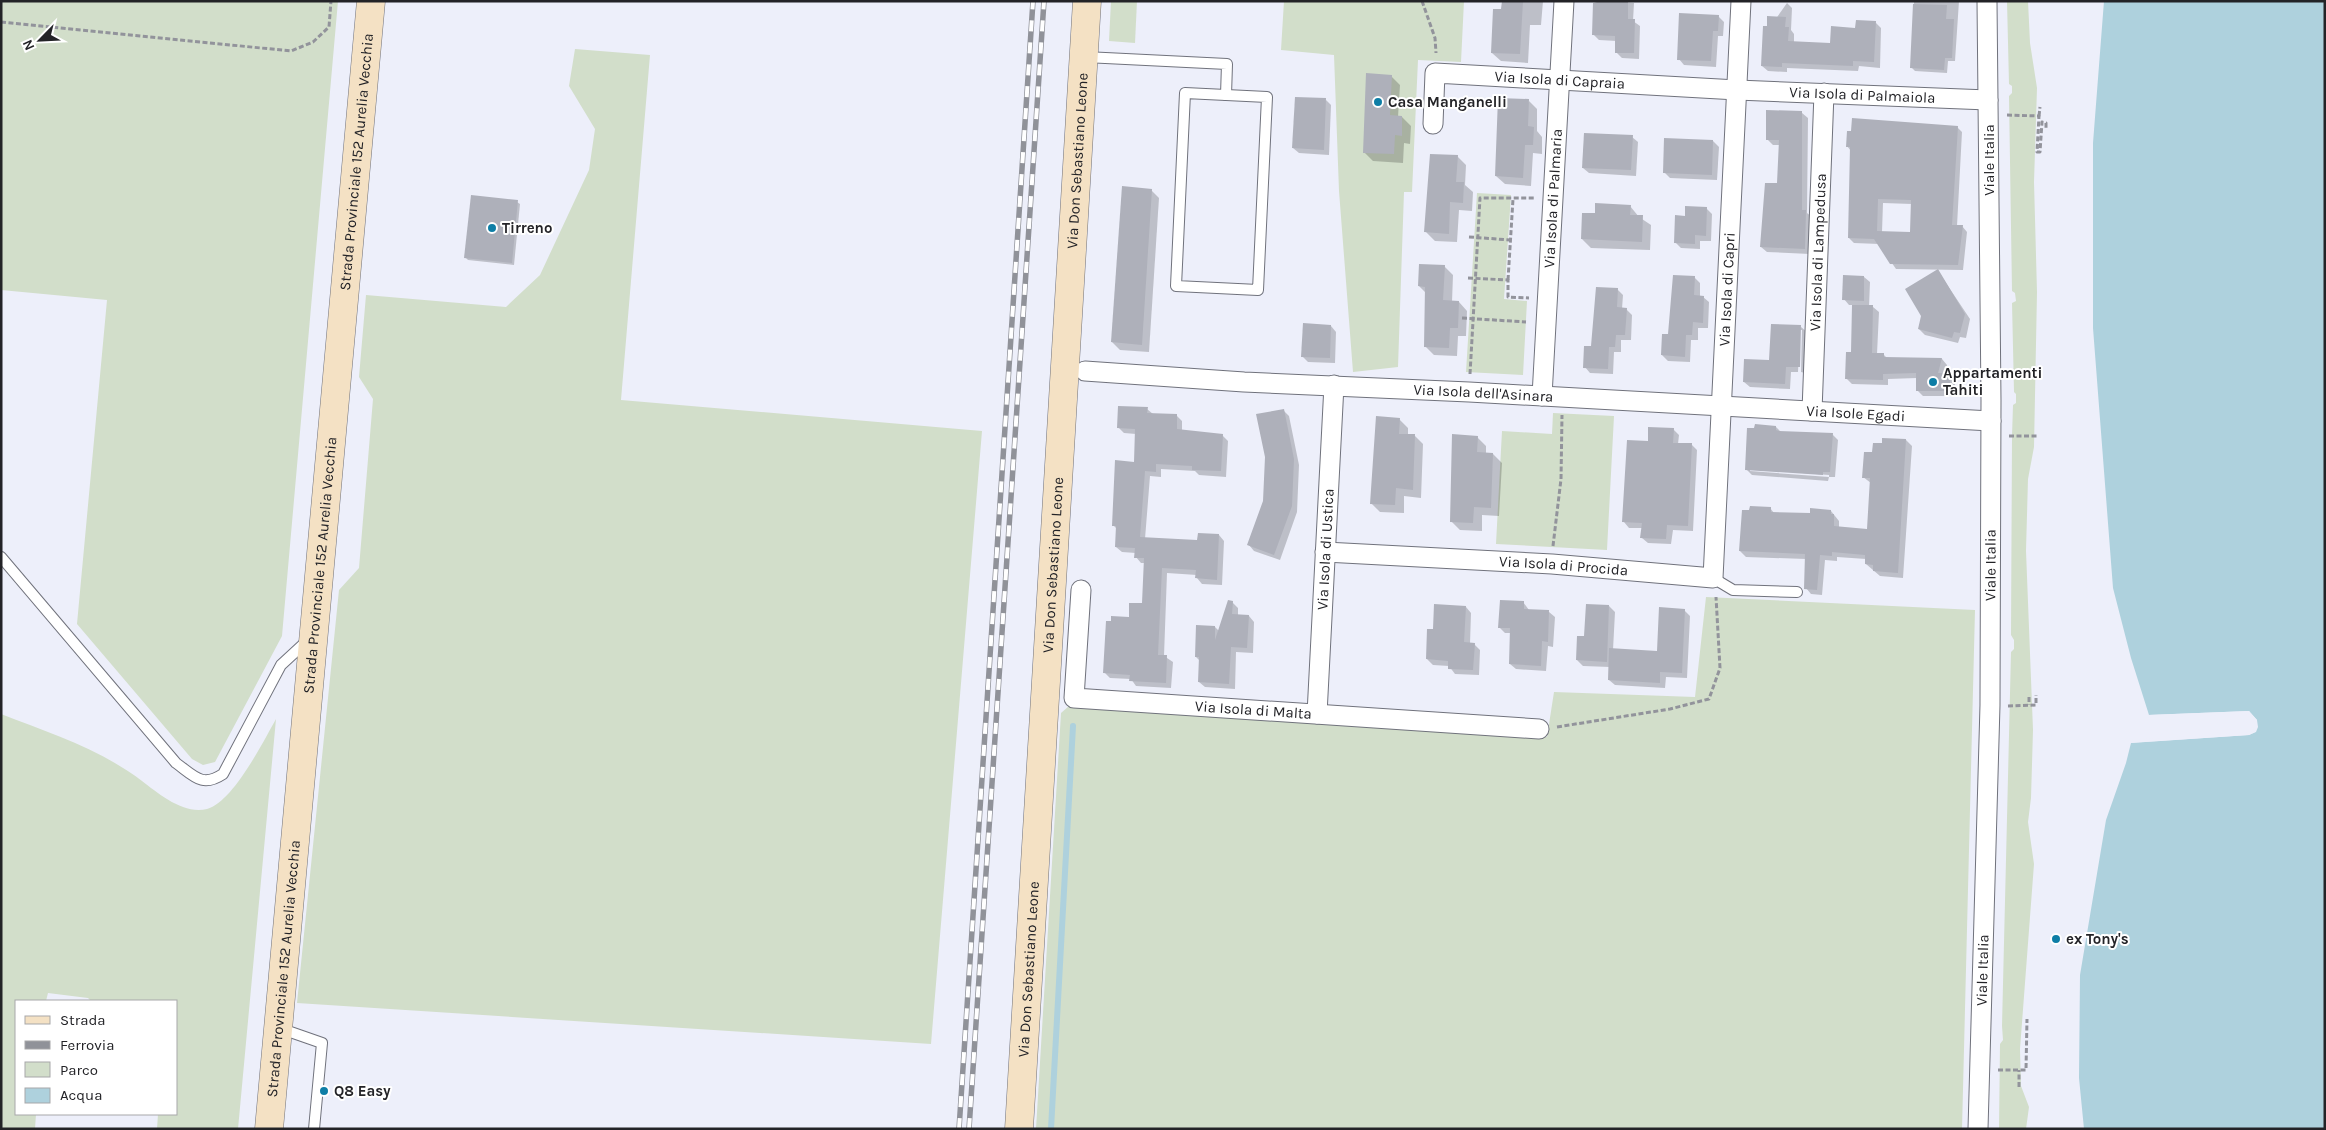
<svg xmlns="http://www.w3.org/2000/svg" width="2326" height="1130" font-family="Karla,sans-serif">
<rect width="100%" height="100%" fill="#edeffa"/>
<g fill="#d2deca">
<polygon points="1,1 338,1 282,636 215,762 203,765 192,759 77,624 107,300 1,290"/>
<polygon points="1111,1 1137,1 1135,43 1109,41"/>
<polygon points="1284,1 1464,1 1461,62 1418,60 1412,192 1404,192 1398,367 1353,372 1339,191 1334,55 1281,50"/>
<polygon points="2007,1 2028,1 2030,43 2037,88 2034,182 2037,292 2034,447 2028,479 2026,551 2033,730 2031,798 2028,822 2034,864 2020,1049 2021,1086 2029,1107 2026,1129 1999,1129 2000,1044 2003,1040 2002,1026 2011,652 2014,649 2014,640 2011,635 2012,436 2013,405 2016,403 2016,394 2014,392 2012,303 2016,301 2015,293 2012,291 2009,96 2012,93 2012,86 2009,84"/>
<polygon points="575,49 650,55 621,400 982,431 931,1044 297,1003 339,590 359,568 373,399 359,377 366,295 506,307 540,275 589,170 595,129 569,86"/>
<polygon points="1477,193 1511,195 1504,299 1527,301 1523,375 1466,372"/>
<polygon points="1553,413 1614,416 1607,550 1496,544 1502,431 1552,434"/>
<polygon points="1706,597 1975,610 1962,1129 1036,1129 1061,713 1069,706 1547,737 1554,692 1695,697"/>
<path d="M1,714C50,733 100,749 142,781C159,794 184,815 207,809C233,802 263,742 276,719L238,1129H157L158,1114H176V1001H91L88,998L48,993L46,1001H16V1114H36L35,1129H1Z"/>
</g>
<polygon fill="#aed1dd" points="2104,1 2325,1 2325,1129 2084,1129 2079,1078 2080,975 2106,820 2126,763 2131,743 2249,735 2255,732 2257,720 2249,711 2149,715 2131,658 2113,588 2093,328 2093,143"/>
<polygon fill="#edeffa" points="2249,711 2257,720 2258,727 2256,732 2249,735 2128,743 2131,740 2248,732 2255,726 2255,721 2248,714 2149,718 2147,715"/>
<g fill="#0003" fill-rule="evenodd">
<polygon points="1503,1 1543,1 1541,25 1530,25 1528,63 1501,61 1492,53 1503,11"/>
<polygon points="1602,1 1634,3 1633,21 1640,26 1639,59 1622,58 1616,52 1617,41 1599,40 1593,34"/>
<polygon points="1914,1 1959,1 1955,61 1948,61 1947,73 1915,71 1911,67"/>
<polygon points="1787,3 1792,8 1791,30 1794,34 1794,43 1831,44 1856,29 1876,23 1881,28 1880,68 1859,66 1858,71 1787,68 1787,72 1768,71 1762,66 1770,27"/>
<polygon points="1718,16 1724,22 1723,36 1718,36 1716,67 1684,65 1679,59"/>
<polygon points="1391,76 1400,85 1398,117 1402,117 1411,126 1410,144 1404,143 1403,163 1373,161 1364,152"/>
<polygon points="1326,100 1331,105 1329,155 1299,153 1293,148"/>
<polygon points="1529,101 1537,109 1537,131 1542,137 1542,154 1533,153 1531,186 1505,184 1496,176"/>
<polygon points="1802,113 1808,118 1807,213 1812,217 1810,254 1767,252 1761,247 1779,184 1780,145 1773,145 1767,139"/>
<path d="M1957,127L1962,132L1957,226H1962L1967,232L1963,270L1896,269L1879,244L1854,243L1849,238L1851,151L1847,146ZM1883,203L1912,204L1911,233L1882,232Z"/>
<polygon points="1632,137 1638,142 1636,176 1589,173 1583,168"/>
<polygon points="1713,141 1719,147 1717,180 1670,178 1664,172"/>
<polygon points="1457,156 1466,165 1465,185 1473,192 1472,211 1459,210 1457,242 1435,241 1426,232"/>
<polygon points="1151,190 1159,198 1149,352 1120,350 1112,342"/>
<polygon points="517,202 520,204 514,265 468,260 466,258"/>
<polygon points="1630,206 1639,217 1651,225 1650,250 1591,248 1582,239 1596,214"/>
<polygon points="1706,208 1712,214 1711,241 1700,241 1700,249 1681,248 1675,242 1686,217"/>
<polygon points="1444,266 1453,275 1452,302 1459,302 1467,311 1466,336 1458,336 1457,356 1434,355 1425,346 1426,293 1419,286"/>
<polygon points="1938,271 1970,319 1966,338 1960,337 1958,343 1925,335 1919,329"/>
<polygon points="1694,277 1700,283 1700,297 1703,297 1709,302 1708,328 1698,328 1698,340 1691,340 1690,362 1668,361 1662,355"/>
<polygon points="1864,277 1870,282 1869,307 1873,307 1879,312 1877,354 1883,354 1888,359 1942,359 1947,365 1945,374 1949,374 1955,380 1955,396 1923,396 1917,390 1917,378 1888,379 1888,385 1852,384 1846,378 1852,353 1854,305 1849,305 1844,299"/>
<polygon points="1617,289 1623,295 1622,309 1626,309 1632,315 1631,340 1621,340 1621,352 1614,352 1613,374 1590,373 1585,367"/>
<polygon points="1331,326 1336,332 1335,363 1308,362 1303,357"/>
<polygon points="1801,327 1807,332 1805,373 1801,372 1802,330 1800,330 1798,372 1791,372 1790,389 1750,387 1744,382 1771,362"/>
<polygon points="1147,409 1153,414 1177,416 1182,421 1182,431 1222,435 1228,441 1226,477 1199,475 1195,471 1161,469 1161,477 1150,476 1145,539 1198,542 1219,535 1224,541 1222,585 1202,584 1197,578 1197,575 1167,573 1164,656 1173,662 1171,688 1136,686 1131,679 1110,678 1105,673 1130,618 1143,605 1145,563 1141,563 1136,557 1136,553 1122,552 1116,547 1117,529 1113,525 1136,463 1136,434 1124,433 1118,427"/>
<polygon points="1283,410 1289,416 1299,465 1297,512 1280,560 1254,551 1249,545 1264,501"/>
<polygon points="1399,419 1408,428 1408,436 1415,436 1423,444 1421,498 1404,496 1404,513 1380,512 1371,503"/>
<polygon points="1776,427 1781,432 1832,434 1838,440 1835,477 1829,477 1829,475 1750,469 1750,471 1829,477 1828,481 1752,475 1746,469"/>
<polygon points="1673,429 1679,435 1678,444 1691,444 1697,450 1693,531 1673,530 1671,544 1648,543 1642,538 1642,528 1629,528 1624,522 1649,442"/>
<polygon points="1477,437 1486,446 1486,453 1493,454 1502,463 1499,516 1482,515 1482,531 1460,530 1451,521"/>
<polygon points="1906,440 1912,446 1903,578 1880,576 1866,564 1866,559 1837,557 1837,561 1825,560 1822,595 1811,594 1806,588 1806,559 1746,557 1740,551 1770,508 1774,513 1811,514 1831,511 1839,521 1839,528 1868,530 1871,483 1863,477 1873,454"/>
<polygon points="1232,602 1238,608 1238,615 1249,616 1254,622 1253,653 1236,652 1235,689 1205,687 1199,682 1200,661 1196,657 1215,627 1219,631"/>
<polygon points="1523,602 1529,610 1549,612 1555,617 1553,647 1548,646 1546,671 1516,669 1510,664 1511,633 1505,633 1499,627"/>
<polygon points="1609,606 1615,612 1613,650 1658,652 1684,610 1690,616 1687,678 1666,677 1665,688 1615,685 1609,680 1610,667 1583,666 1577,660 1585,637"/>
<polygon points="1466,607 1471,613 1470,644 1474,644 1480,650 1479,675 1455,674 1449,666 1433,665 1427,659"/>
</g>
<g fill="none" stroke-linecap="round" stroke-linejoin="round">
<polyline stroke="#aed1dd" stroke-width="6" points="1051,1129 1073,726"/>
</g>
<g fill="#aeb0ba" fill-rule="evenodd">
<polygon points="1502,1 1523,1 1520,54 1491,53 1493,9 1501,9"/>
<polygon points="1601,1 1628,1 1628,19 1635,19 1634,53 1615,53 1615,36 1592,35 1593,3"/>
<polygon points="1913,4 1947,5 1946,19 1954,19 1952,58 1945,58 1944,70 1910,68"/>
<polygon points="1679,13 1719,15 1718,31 1713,31 1711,61 1677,60"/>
<polygon points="1767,16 1786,17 1785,27 1789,27 1788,41 1830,43 1831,26 1855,28 1856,20 1876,21 1874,62 1853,61 1853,66 1782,63 1782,67 1761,66 1763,26 1767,26"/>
<polygon points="1366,73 1392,75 1390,115 1402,116 1402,136 1395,135 1394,154 1363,153"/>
<polygon points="1295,97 1326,98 1324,150 1292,148"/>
<polygon points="1498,98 1529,99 1528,126 1534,127 1533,145 1525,145 1523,178 1495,176"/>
<polygon points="1766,110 1802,111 1802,210 1806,210 1805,249 1760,247 1765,183 1777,183 1779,140 1766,140"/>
<path d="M1852,118L1958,126L1952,225H1963L1958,265L1890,264L1874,239L1848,238L1850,147H1846L1847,131H1851ZM1878,199L1911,200L1910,232L1877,231Z"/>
<polygon points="1584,133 1633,135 1631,170 1582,168"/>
<polygon points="1664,138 1713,140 1712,175 1663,173"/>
<polygon points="1430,154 1458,155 1456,182 1464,182 1463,203 1450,202 1449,234 1424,232"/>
<polygon points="1122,186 1152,189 1142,345 1111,342"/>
<polygon points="471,195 518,200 512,263 464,258"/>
<polygon points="1595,203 1631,205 1630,215 1643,215 1642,242 1581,239 1582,213 1595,213"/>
<polygon points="1685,206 1707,207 1706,236 1695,235 1695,244 1674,243 1675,215 1685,216"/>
<polygon points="1419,264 1445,265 1443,300 1459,301 1458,328 1450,328 1449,348 1424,347 1425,287 1418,286"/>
<polygon points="1938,269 1965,314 1960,333 1954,332 1952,338 1918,329 1921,316 1905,289"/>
<polygon points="1673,275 1695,276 1694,295 1704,296 1703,323 1693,322 1692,335 1686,335 1685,357 1661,355 1662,334 1668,334"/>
<polygon points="1843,275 1864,276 1864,301 1842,300"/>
<polygon points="1596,287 1618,288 1617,307 1627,308 1625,335 1616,335 1615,347 1609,347 1608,369 1583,368 1584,346 1591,346"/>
<polygon points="1852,305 1873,305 1872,353 1884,353 1884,357 1942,358 1938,373 1950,373 1950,391 1916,391 1916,373 1883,374 1883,380 1845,379 1846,352 1851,352"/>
<polygon points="1303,323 1331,325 1330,358 1301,357"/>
<polygon points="1771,324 1801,325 1800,367 1786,367 1785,384 1743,382 1744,359 1769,360"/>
<polygon points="1118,406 1148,407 1147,413 1177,414 1177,429 1223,434 1221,471 1192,470 1192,466 1156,464 1156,472 1145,471 1140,537 1197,540 1198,533 1219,534 1217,580 1195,578 1196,570 1162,568 1158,655 1167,655 1166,683 1129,681 1130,675 1103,673 1106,621 1111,621 1111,616 1129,617 1129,603 1142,603 1144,558 1134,558 1135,548 1115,547 1116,526 1112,526 1115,460 1134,462 1135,429 1117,428"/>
<polygon points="1284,409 1294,459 1292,506 1274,555 1247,545 1263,501 1265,457 1256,414"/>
<polygon points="1376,416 1400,418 1399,434 1415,434 1413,490 1396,488 1395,505 1370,504"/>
<polygon points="1755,424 1776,426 1776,430 1779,431 1833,433 1830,472 1823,472 1823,475 1745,470 1747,428 1754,428"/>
<polygon points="1648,427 1674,428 1673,443 1692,443 1688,526 1667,525 1666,539 1640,538 1642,523 1622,522 1627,440 1648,441"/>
<polygon points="1452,434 1478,436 1477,452 1493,453 1491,508 1474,507 1473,523 1450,522"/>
<polygon points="1882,438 1906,439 1898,573 1873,571 1873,565 1865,564 1865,555 1832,552 1832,556 1820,555 1817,590 1804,589 1805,554 1739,551 1742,510 1749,510 1750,506 1771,507 1771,512 1810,513 1810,508 1831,510 1831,514 1834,514 1834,526 1867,529 1870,478 1862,478 1864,452 1872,452 1873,443 1882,443"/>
<polygon points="1228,600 1233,601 1232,614 1249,615 1247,648 1231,647 1229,684 1198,682 1199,657 1195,657 1196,625 1215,626 1215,640"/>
<polygon points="1500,600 1524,601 1524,609 1549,610 1548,642 1542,641 1541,666 1509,664 1510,628 1498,628"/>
<polygon points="1434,604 1466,606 1464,642 1475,643 1473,670 1448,669 1448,661 1426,659 1427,629 1433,629"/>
<polygon points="1586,604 1609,605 1607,662 1576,660 1577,636 1584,636"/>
<polygon points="1659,607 1685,609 1682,673 1660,672 1660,683 1608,680 1609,648 1657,651"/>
</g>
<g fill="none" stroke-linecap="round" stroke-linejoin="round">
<defs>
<g id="lane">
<polyline points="1085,57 1227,64 1226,95"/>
<polygon points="1185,93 1267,97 1258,290 1176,286"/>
<path d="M1,557L176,763C194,776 202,788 223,774L281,665L307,641"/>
<polyline points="1713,578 1733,590 1797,592"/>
<polyline points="279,1028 322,1043 314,1129"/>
</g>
<g id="street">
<path id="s1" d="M1433,124L1435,73L1737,90L1988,100"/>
<path id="s2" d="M1085,371L1244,382L1469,392L1991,421"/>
<path id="s3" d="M1542,396L1564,1"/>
<path id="s4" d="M1812,411L1824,93"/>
<path id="s5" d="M1325,552L1552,564L1713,578L1741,1"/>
<path id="s6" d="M1081,590L1074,698L1539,729"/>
<path id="s7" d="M1317,714L1334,385"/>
<path id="s8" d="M1978,1129L1990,705L1991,400L1987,1"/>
</g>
<g id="secondary">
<path id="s9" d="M269,1129L371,1"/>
<path id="s10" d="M1019,1129L1087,1"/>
</g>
</defs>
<use href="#lane" stroke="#70727c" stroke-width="12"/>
<use href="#street" stroke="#70727c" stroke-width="21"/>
<use href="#secondary" stroke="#70727c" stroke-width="29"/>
<g stroke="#92939b" stroke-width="3" stroke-dasharray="5 2.5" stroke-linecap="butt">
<polyline points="1422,1 1435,38 1436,53"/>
<polyline points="1,22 291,51 313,42 329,27 331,1"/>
<polyline points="2007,115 2039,116 2037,152 2040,152 2042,122 2046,123 2046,129"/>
<polyline points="2039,116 2040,107"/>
<polyline points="1469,237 1511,240"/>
<polyline points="1468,278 1508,280 1508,297 1529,298"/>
<polyline points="1508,280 1513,199"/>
<polyline points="1462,318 1526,322"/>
<polyline points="1470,374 1480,198 1534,198"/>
<polyline points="2009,436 2039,436"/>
<polyline points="1553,546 1561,479 1562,415"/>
<polyline points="2029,697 2029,705"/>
<polyline points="2008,706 2036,705 2036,695"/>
<polyline points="1557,727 1670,709 1709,699 1720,668 1716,597"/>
<polyline points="1998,1070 2026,1070 2027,1019"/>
<polyline points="2019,1087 2019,1070"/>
</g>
<use href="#lane" stroke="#fff" stroke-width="10"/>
<use href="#street" stroke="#fff" stroke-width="19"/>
<use href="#secondary" stroke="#f4e1c4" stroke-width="28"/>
<defs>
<g id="rail">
<polyline points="959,1129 1033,1"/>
<polyline points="969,1129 1044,1"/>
</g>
</defs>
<use href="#rail" stroke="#909299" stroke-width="5.5"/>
<use href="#rail" stroke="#fff" stroke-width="4" stroke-dasharray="11" stroke-linecap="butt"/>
</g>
<g fill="#0e7ea6" stroke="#fff" stroke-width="2">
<circle cx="1378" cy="102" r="5"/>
<circle cx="492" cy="228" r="5"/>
<circle cx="1933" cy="382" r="5"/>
<circle cx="2056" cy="939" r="5"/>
<circle cx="324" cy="1091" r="5"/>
</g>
<g text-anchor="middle" stroke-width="4" stroke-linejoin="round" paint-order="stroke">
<g font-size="15" fill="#232327" stroke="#fff">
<text dy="5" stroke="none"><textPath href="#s1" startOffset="176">Via Isola di Capraia</textPath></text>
<text dy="5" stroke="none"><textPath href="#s1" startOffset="479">Via Isola di Palmaiola</textPath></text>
<text transform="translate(1989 160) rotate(-90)" y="5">Viale Italia</text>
<text dy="5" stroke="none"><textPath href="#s10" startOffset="970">Via Don Sebastiano Leone</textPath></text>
<text dy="5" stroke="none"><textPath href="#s9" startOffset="971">Strada Provinciale 152 Aurelia Vecchia</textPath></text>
<text dy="5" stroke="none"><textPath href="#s3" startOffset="198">Via Isola di Palmaria</textPath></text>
<text dy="5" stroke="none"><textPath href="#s4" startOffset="159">Via Isola di Lampedusa</textPath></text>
<text dy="5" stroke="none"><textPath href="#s5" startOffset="678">Via Isola di Capri</textPath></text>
<text dy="5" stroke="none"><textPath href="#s2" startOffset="399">Via Isola dell'Asinara</textPath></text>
<text dy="5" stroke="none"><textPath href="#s2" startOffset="772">Via Isole Egadi</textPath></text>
<text dy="5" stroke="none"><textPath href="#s7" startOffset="165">Via Isola di Ustica</textPath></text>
<text dy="5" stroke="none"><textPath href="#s9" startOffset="566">Strada Provinciale 152 Aurelia Vecchia</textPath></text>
<text dy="5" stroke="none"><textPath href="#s10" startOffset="565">Via Don Sebastiano Leone</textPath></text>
<text dy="5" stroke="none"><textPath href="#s8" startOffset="564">Viale Italia</textPath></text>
<text dy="5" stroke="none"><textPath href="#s5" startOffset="239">Via Isola di Procida</textPath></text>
<text dy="5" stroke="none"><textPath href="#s6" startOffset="288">Via Isola di Malta</textPath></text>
<text dy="5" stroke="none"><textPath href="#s9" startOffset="161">Strada Provinciale 152 Aurelia Vecchia</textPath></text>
<text dy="5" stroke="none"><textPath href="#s10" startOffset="160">Via Don Sebastiano Leone</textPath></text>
<text dy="5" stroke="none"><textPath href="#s8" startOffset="159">Viale Italia</textPath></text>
</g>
<g font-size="15" font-weight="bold" fill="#232327" stroke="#fff" text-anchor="start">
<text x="1388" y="107">Casa Manganelli</text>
<text x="502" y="233">Tirreno</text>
<text x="1943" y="378">Appartamenti<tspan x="1943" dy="17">Tahiti</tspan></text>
<text x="2066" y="944">ex Tony's</text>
<text x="334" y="1096">Q8 Easy</text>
</g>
</g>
<rect width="2326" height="1130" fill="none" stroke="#232327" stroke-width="5"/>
<rect x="15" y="1000" width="162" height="115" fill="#ffffff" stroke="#a7a7a9"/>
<rect x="25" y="1016" width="25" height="8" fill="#f4e1c4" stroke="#a7a7a9"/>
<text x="60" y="1025" font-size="15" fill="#232327">Strada</text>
<rect x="25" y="1041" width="25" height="8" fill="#909299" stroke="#a7a7a9"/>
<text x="60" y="1050" font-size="15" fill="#232327">Ferrovia</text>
<rect x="25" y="1062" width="25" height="15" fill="#d2deca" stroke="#a7a7a9"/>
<text x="60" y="1075" font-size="15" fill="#232327">Parco</text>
<rect x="25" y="1088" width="25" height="15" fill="#aed1dd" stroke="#a7a7a9"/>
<text x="60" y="1100" font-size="15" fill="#232327">Acqua</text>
<g transform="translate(40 40) rotate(246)" stroke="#ffffff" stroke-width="4" paint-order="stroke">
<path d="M0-4L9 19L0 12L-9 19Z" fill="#232327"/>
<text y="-8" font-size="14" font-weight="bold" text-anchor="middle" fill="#232327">N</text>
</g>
</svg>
